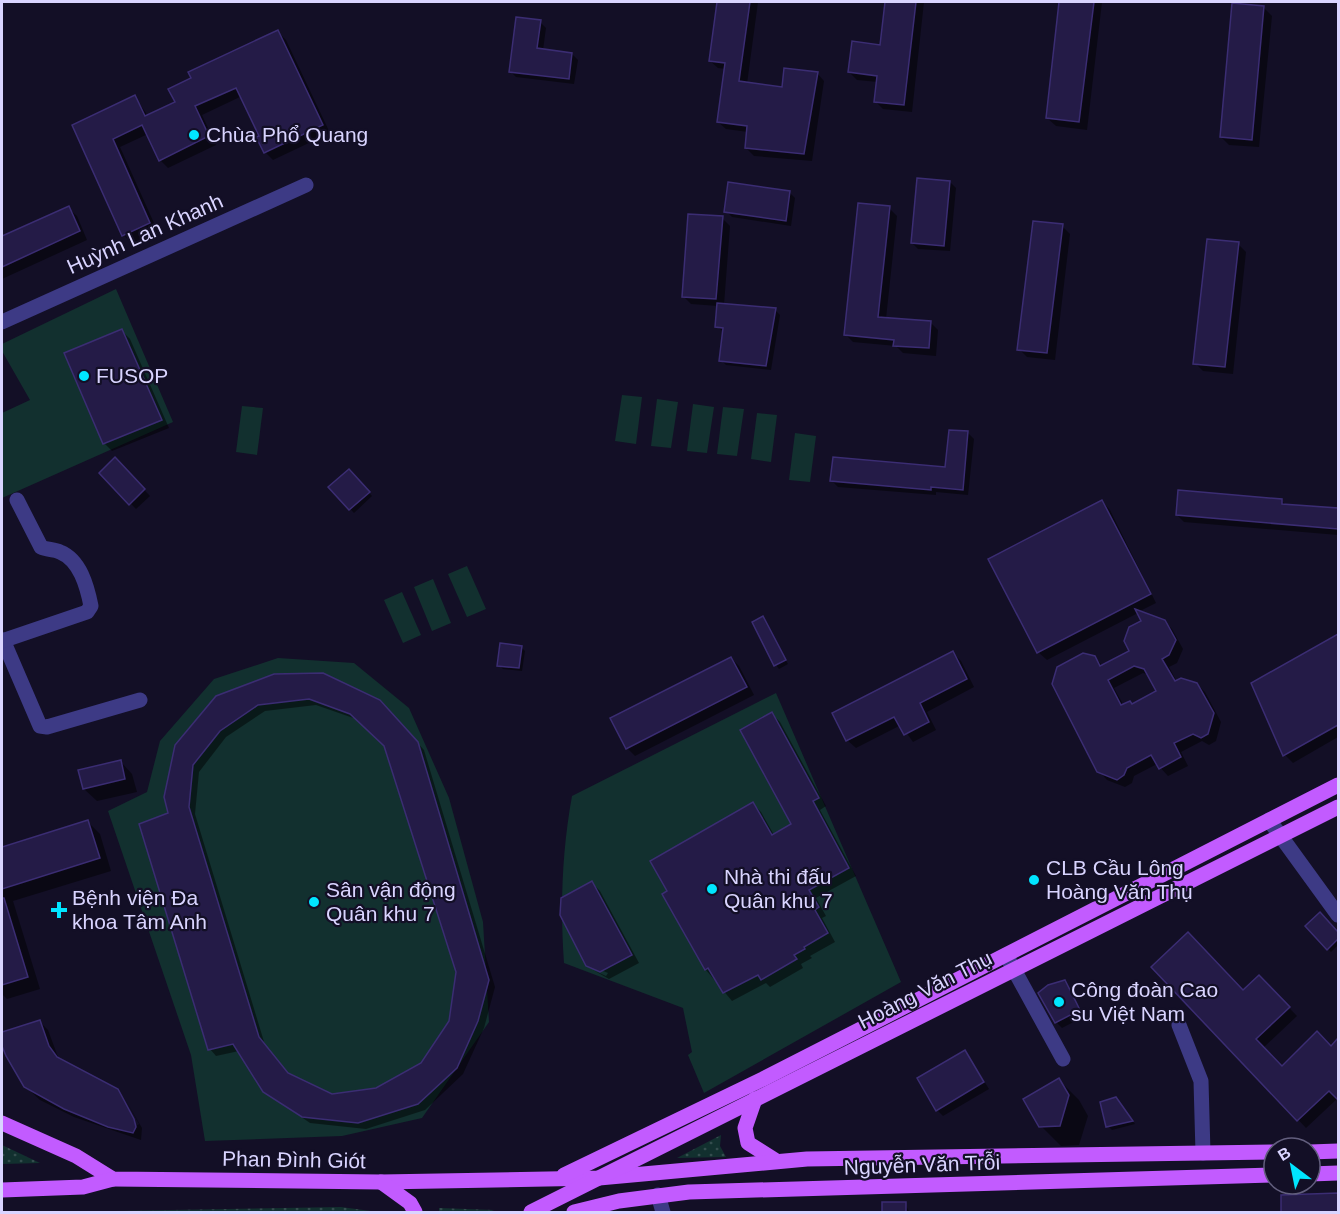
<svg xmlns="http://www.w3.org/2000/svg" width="1340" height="1214" font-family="Arial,sans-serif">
<defs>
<pattern id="park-dots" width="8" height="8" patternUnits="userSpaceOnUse" patternTransform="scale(1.5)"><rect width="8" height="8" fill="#12302f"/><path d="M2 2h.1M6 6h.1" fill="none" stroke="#344d4e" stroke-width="1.8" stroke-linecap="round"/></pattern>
</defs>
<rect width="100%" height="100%" fill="#130f26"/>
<g fill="#12302f">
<polygon points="116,289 173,422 2,498 2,413 30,400 2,351 2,344"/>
<polygon points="622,395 642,397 636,444 615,441"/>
<polygon points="657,399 678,402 671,448 651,446"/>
<polygon points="693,404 714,407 707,453 687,451"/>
<polygon points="242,406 263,408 257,455 236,452"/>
<polygon points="723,407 744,409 737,456 717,454"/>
<polygon points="757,413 777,415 771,462 751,459"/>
<polygon points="795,433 816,436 810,482 789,480"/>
<polygon points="467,566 486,609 467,617 448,574"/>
<polygon points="433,579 451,623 432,631 414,587"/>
<polygon points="402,592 421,635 403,643 384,600"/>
<polygon points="278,658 354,663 409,708 449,798 483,922 489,1022 422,1118 342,1136 205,1141 191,1055 108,811 147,792 160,741 214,679"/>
<path d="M776,693L901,982L704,1093L688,1055L692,1052L683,1008L564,963C560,906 562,851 572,796Z"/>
</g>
<g fill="url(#park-dots)">
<polygon points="721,1135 720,1146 726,1157 677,1158"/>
<polygon points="2,1145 40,1163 2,1164"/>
<polygon points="341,1207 378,1212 59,1212"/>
<polygon points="439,1208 494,1210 489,1212 439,1212"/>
</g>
<g fill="#0007" fill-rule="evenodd">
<polygon points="718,2 758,2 747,84 783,89 817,73 824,81 812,161 754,156 746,148 748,132 726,129 718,122 726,69 718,68 710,61"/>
<polygon points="887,2 924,2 912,112 883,109 876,102 878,82 857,80 849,72 882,46"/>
<polygon points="1061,2 1102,2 1087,130 1056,126 1047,118"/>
<polygon points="1263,7 1272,16 1259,147 1229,145 1221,137"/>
<polygon points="540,22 546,28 543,50 572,54 578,60 574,84 516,77 510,71"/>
<polygon points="278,32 286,40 330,133 273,160 265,152 261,137 242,96 202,115 216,145 168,168 160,160 148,134 120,147 158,232 132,243 123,235 74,126 135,97 148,116 177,103"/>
<polygon points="950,182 956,188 950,251 918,249 912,243"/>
<polygon points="789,192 795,198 791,226 732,217 726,211"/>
<polygon points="68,208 77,216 87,240 2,279 2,238"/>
<polygon points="889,208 897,216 886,319 931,323 938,330 936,356 903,353 896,346 853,342 845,334"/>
<polygon points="722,218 730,226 724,305 775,310 780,315 771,370 726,365 721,360 724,332 716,326 718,306 691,304 683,296"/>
<polygon points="1062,226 1070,234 1055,360 1027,357 1019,349"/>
<polygon points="1238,244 1246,252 1233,374 1203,371 1195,363"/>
<polygon points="122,331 130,339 169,428 112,451 104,443"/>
<polygon points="968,433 974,439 968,495 936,492 936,495 838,487 832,481 947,469"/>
<polygon points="115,459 150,496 136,509 101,473"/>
<polygon points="349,471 372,496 354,513 330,487"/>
<polygon points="1281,500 1287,506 1338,510 1338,535 1184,522 1177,515"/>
<path d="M1102,501L1110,510L1156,603L1138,612L1164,621L1172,629L1183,649L1177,663L1169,667L1177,682L1197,684L1205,692L1221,722L1216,741L1209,745L1202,741L1181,752L1188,766L1168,776L1157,764L1134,776L1132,783L1125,787L1107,780L1099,771L1094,657L1103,666L1131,651L1143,621L1138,613L1047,660L1038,652ZM1143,673L1149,675L1158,692L1133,705L1124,706L1114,688Z"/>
<polygon points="762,618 788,664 779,669 776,665"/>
<polygon points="1338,636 1338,737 1293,763 1285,755 1253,684"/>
<polygon points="521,647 525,651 522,671 503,669 499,665"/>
<polygon points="953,653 961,661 974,687 927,712 936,730 913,742 901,725 856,748 847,740"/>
<polygon points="731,658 739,666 754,695 635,756 627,748"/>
<path d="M274,675L386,708L424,750L495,987L484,1028L463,1074L425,1110L366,1129L310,1123L264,1091L239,1051L216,1056L210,1049L170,814L176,745ZM316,705L359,720L386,746L457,972L450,1022L422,1064L376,1089L332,1095L290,1075L265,1045L195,814L199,772L226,737L265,711Z"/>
<polygon points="772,714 780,722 826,806 820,810 856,876 816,898 826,916 822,918 835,942 810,956 812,958 801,964 803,968 770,987 766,983 732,1001 706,970 664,895 753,804 761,812 774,835 794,824"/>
<polygon points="120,761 132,774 137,792 97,801 84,789"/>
<polygon points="88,822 100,834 111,871 13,901 40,989 7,999 2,994 2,848"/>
<polygon points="592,883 600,891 639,963 609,979 593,970 606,976 608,973 591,966"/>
<polygon points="1320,914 1338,934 1338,945 1331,952 1307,926"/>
<polygon points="1153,967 1244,992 1259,977 1297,1016 1263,1048 1282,1068 1331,1048 1338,1040 1338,1098 1306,1128"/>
<polygon points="1064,982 1085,1016 1062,1028 1056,1022"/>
<polygon points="40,1022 48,1030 58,1057 117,1090 136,1126 139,1124 125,1099 142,1128 141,1140 74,1117 40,1100 25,1086 7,1055 2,1033"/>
<polygon points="965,1051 989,1089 943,1116 937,1110"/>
<polygon points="1059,1080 1079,1100 1088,1116 1079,1145 1061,1146 1041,1126"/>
<polygon points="1119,1103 1135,1124 1112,1130 1108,1126"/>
<polygon points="1338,1195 1338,1212 1282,1212 1283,1196"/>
<polygon points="905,1203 909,1212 884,1212 884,1204"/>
</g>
<g fill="#241b47" stroke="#3b2d73" stroke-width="1.5" fill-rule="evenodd">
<polygon points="717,2 750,2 739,81 782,87 784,68 818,72 804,154 745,148 747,126 717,122 725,63 709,61"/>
<polygon points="885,2 916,2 904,105 874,102 877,76 848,72 852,41 880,45"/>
<polygon points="1059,2 1094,2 1079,122 1046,118"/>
<polygon points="1232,3 1264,6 1252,140 1220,137"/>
<polygon points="516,17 541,20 537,48 572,53 569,79 509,72"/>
<polygon points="278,30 323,125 264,153 256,137 259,136 236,88 195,106 209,136 159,161 142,125 113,139 150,223 122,236 72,125 135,95 145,116 175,102 168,89 191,78 188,72"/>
<polygon points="917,178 950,181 944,246 911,243"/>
<polygon points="728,182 790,191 786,221 724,212"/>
<polygon points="858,203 890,206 878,317 931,321 929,348 893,346 894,340 844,335"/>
<polygon points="69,206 80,231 2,267 2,236"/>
<polygon points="688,214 723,216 716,299 682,297"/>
<polygon points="1033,221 1063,224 1047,353 1017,350"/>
<polygon points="1207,239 1239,242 1225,367 1193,364"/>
<polygon points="717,303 776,308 766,366 719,361 723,328 715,327"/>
<polygon points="122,329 162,420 103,444 64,353"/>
<polygon points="949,430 968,431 963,490 931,487 931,490 830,481 833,457 945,467"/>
<polygon points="115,457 145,489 129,505 99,473"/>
<polygon points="349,469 370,492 349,510 328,487"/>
<polygon points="1178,490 1282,499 1282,504 1338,508 1338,529 1176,515"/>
<polygon points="1102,500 1151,594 1037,653 988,559"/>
<path d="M1135,609L1165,620L1176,640L1169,655L1162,659L1175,681L1181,678L1197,683L1214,713L1208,734L1201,738L1193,734L1174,743L1181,757L1159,769L1151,755L1127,768L1124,775L1117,780L1097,772L1052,684L1057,667L1083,653L1095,656L1100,666L1129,651L1124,641L1129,627L1141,621ZM1134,666L1144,669L1156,691L1132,704L1130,701L1121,705L1108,680Z"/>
<polygon points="763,616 786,660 774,666 752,622"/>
<polygon points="1338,634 1338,725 1283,756 1251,683"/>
<polygon points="500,643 522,646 519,668 497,666"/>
<polygon points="953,651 967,679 920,703 929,722 904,735 894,717 846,741 832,713"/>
<polygon points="731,657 747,687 626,749 610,718"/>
<path d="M323,673L380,700L418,742L489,980L478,1021L457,1068L418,1104L358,1123L302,1117L263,1092L233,1044L208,1050L139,824L168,813L164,797L175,745L216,696L274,674ZM309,699L350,714L384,746L456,972L449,1021L421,1063L376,1088L332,1094L288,1073L259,1037L189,807L193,765L220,731L258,705Z"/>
<polygon points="772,712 819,798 813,801 849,868 809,890 819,907 815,910 828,933 804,947 805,949 794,955 797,959 761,980 758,975 723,993 708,968 705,970 662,894 667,891 650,861 753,802 772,835 791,824 740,730"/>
<polygon points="121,760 125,779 83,789 78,770"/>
<polygon points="88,820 100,858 2,889 2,847"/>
<polygon points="592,881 632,955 600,972 586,966 560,915 561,898"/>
<polygon points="2,898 4,898 28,977 2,985"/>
<polygon points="1320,912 1338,932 1338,939 1327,950 1305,926"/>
<polygon points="1188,932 1243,990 1259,975 1290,1007 1256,1039 1282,1066 1317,1031 1331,1046 1338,1038 1338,1100 1329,1091 1297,1121 1151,967"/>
<polygon points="1065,980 1080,1010 1055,1023 1038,993 1048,985"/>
<polygon points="40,1020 49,1046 57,1057 118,1089 134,1119 136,1127 133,1133 108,1127 64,1109 24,1087 6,1056 2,1046 2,1032"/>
<polygon points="965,1050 984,1082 936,1111 917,1078"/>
<polygon points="1059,1078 1069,1095 1060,1126 1039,1127 1023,1099"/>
<polygon points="1116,1097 1133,1121 1106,1127 1100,1102"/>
<polygon points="1338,1193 1338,1212 1281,1212 1281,1195"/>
<rect x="882" y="1202" width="24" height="10"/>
</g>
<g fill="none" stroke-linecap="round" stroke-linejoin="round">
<g stroke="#3d3a85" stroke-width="15">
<polyline points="2,322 306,185"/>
<polyline points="3,640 40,726 47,727 140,700"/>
<path d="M2,641L87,612L91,606C87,586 80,560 60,552C54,549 47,550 41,547L17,500"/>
<polyline points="1269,820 1338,915"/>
<polyline points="1006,955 1063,1059"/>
<polyline points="1179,1025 1201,1081 1203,1153"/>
<polyline points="658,1195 663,1212"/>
</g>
<g stroke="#c25bff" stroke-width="15">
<polyline points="755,1099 745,1128 748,1143 775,1160"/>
<polyline points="2,1123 76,1156 113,1179 381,1182 599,1178 807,1159 1274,1152"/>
<polyline points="1310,1152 1338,1151"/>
<polyline points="1310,1174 1338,1173"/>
<polyline points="564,1175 763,1079 1338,785"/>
<polyline points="381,1182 410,1203 415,1212"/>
<polyline points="2,1190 83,1187 113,1179"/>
<polyline points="531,1212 1338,807"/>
<polyline points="574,1212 619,1201 689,1192 1274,1175"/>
</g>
</g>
<g fill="#00e5ff" stroke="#130f26" stroke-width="2">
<circle cx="194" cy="135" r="6"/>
<circle cx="84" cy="376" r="6"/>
<circle cx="1034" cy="880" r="6"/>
<circle cx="712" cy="889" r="6"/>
<circle cx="314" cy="902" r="6"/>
<path d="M56 901h6v6h6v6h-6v6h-6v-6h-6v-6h6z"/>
<circle cx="1059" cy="1002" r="6"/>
</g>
<g text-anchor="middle" stroke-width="4.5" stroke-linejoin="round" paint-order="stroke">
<g font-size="21" fill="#d9d4ff" stroke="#130f26" text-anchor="start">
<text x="206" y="142">Chùa Phổ Quang</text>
<text x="96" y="383">FUSOP</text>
<text x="1046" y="875">CLB Cầu Lông<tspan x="1046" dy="24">Hoàng Văn Thụ</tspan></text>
<text x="724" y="884">Nhà thi đấu<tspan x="724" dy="24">Quân khu 7</tspan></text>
<text x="326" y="897">Sân vận động<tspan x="326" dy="24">Quân khu 7</tspan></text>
<text x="72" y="905">Bệnh viện Đa<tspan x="72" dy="24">khoa Tâm Anh</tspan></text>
<text x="1071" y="997">Công đoàn Cao<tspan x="1071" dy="24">su Việt Nam</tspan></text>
</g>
<g font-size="21" fill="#d9d4ff" stroke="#130f26">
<text transform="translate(145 234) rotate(-24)" y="7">Huỳnh Lan Khanh</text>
<text transform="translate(925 990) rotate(-27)" y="7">Hoàng Văn Thụ</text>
<text transform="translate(294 1160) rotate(1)" y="7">Phan Đình Giót</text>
<text transform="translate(922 1165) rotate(-2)" y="7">Nguyễn Văn Trỗi</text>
</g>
</g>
<rect width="1340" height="1214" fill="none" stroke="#d9d4ff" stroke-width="6"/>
<g transform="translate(1292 1166) rotate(328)"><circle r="28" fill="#130f26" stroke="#625e7d" stroke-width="1.5"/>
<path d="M0-4.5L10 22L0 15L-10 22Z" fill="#00e5ff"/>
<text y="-9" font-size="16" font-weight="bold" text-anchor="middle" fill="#d9d4ff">B</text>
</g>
</svg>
